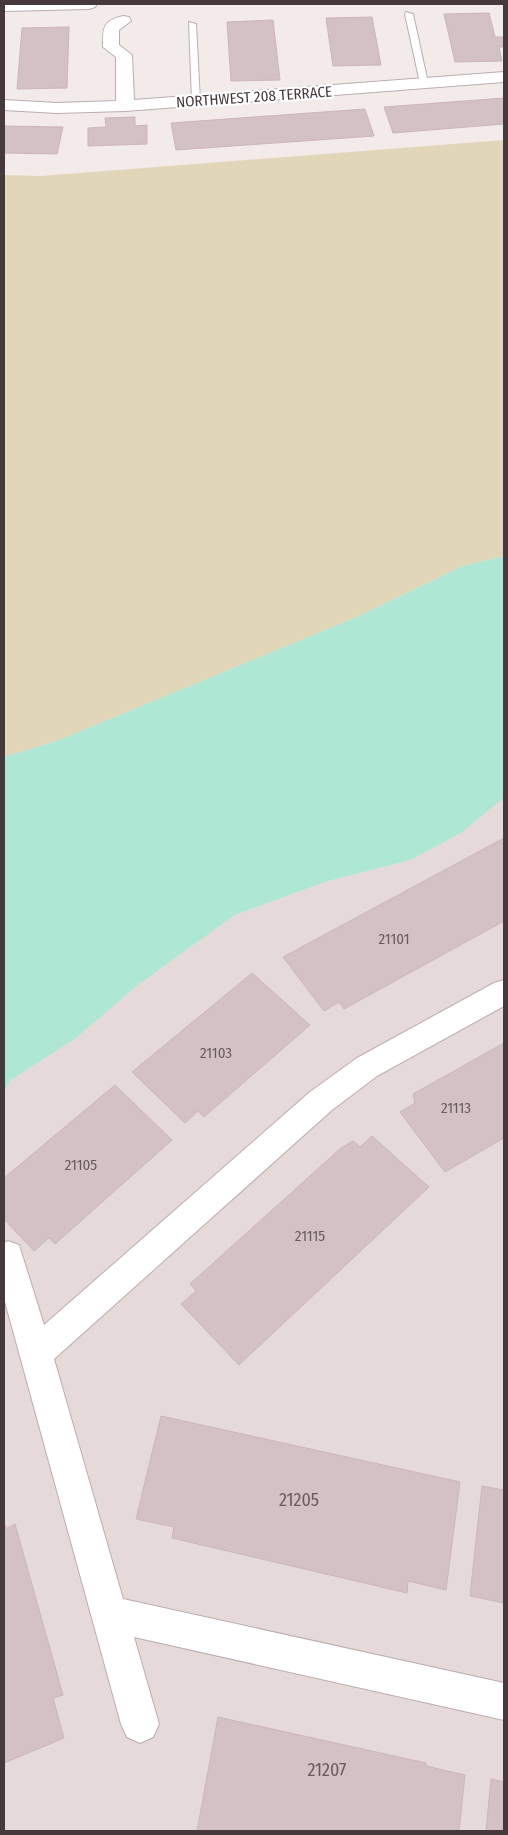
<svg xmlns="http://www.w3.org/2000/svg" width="508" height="1835" font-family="'Fira Sans Condensed',sans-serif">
<rect width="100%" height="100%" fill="#f3eaea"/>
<polygon fill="#e6d9d9" points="504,798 504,1831 4,1831 4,1091 11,1080 75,1039 138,985 235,915 328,881 411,860 461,833"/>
<polygon fill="#e2d6b8" points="504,140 504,556 463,566 357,617 57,741 4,757 4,175 41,176"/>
<polygon fill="#aee8d5" points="504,556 504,798 461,833 411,860 328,881 235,915 138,985 75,1039 11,1080 4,1091 4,757 57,741 357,617 463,566"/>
<g fill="#d3c1c3" stroke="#cdb5b8">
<polygon points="489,13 495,37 504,37 504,47 499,47 502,61 455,62 444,14"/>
<polygon points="372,17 381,65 333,66 326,18"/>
<polygon points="273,20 280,80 231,81 227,22"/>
<polygon points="69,27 67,88 17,89 22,28"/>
<polygon points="504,98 504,124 393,133 384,107"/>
<polygon points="365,109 374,136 176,150 171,123"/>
<polygon points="135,117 135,126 147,125 147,144 88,146 88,128 106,127 105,118"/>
<polygon points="4,126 63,127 57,154 4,153"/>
<polygon points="504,838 504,921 344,1009 339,1002 324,1011 283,957"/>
<polygon points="252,973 310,1025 204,1117 198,1111 185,1123 132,1072"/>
<polygon points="504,1043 504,1138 445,1172 400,1112 415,1103 413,1094"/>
<polygon points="115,1085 172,1140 55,1244 49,1238 34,1251 4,1219 4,1178"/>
<polygon points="372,1136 429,1187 239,1365 181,1304 196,1291 190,1284 341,1148 353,1141 360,1147"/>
<polygon points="161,1416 460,1482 446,1590 408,1581 407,1593 172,1538 174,1527 136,1519"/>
<polygon points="482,1486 504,1490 504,1603 470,1596"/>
<polygon points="4,1522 6,1529 15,1524 63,1695 53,1698 64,1738 4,1763"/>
<polygon points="218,1717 426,1763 426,1766 465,1775 459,1831 197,1831"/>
<polygon points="491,1779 504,1782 504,1831 486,1831"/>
</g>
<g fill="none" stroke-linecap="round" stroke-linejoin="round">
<defs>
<g id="lane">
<polygon points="406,12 413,14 428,83 427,85 420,83 405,14"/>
<polygon points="189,22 196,24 200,101 196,104 192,101"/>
</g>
<g id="street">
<polygon points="4,4 97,4 95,7 89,9 4,11"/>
<path d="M123,16L129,17L131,21L119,30V45L132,55L134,100L504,72V82L125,111L57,113L4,110V100L57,103L116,101V57L103,47C103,28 102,21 123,16Z"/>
<polygon points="504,980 504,1006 377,1076 332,1110 54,1359 123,1599 504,1683 504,1720 134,1637 159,1724 153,1737 140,1743 127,1737 121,1724 4,1298 4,1243 8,1241 19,1245 44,1325 310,1092 357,1058 494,983"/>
</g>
</defs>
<use href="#lane" stroke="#bdadaf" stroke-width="2"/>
<use href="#street" stroke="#bdadaf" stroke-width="2"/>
<use href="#lane" fill="#fff" fill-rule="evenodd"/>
<use href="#street" fill="#fff" fill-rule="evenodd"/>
</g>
<g text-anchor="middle" stroke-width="4.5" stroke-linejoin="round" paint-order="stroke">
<g font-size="15" fill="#46393b" stroke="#fff">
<text transform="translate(254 97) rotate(-4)" y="5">NORTHWEST 208 TERRACE</text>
</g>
<g font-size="15" fill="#695b5d">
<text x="394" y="944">21101</text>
<text x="216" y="1058">21103</text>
<text x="456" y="1113">21113</text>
<text x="81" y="1170">21105</text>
<text x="310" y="1241">21115</text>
</g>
<g font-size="18" fill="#695b5d">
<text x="299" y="1506">21205</text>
<text x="327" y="1776">21207</text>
</g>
</g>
<rect width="508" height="1835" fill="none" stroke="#46393b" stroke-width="10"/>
</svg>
